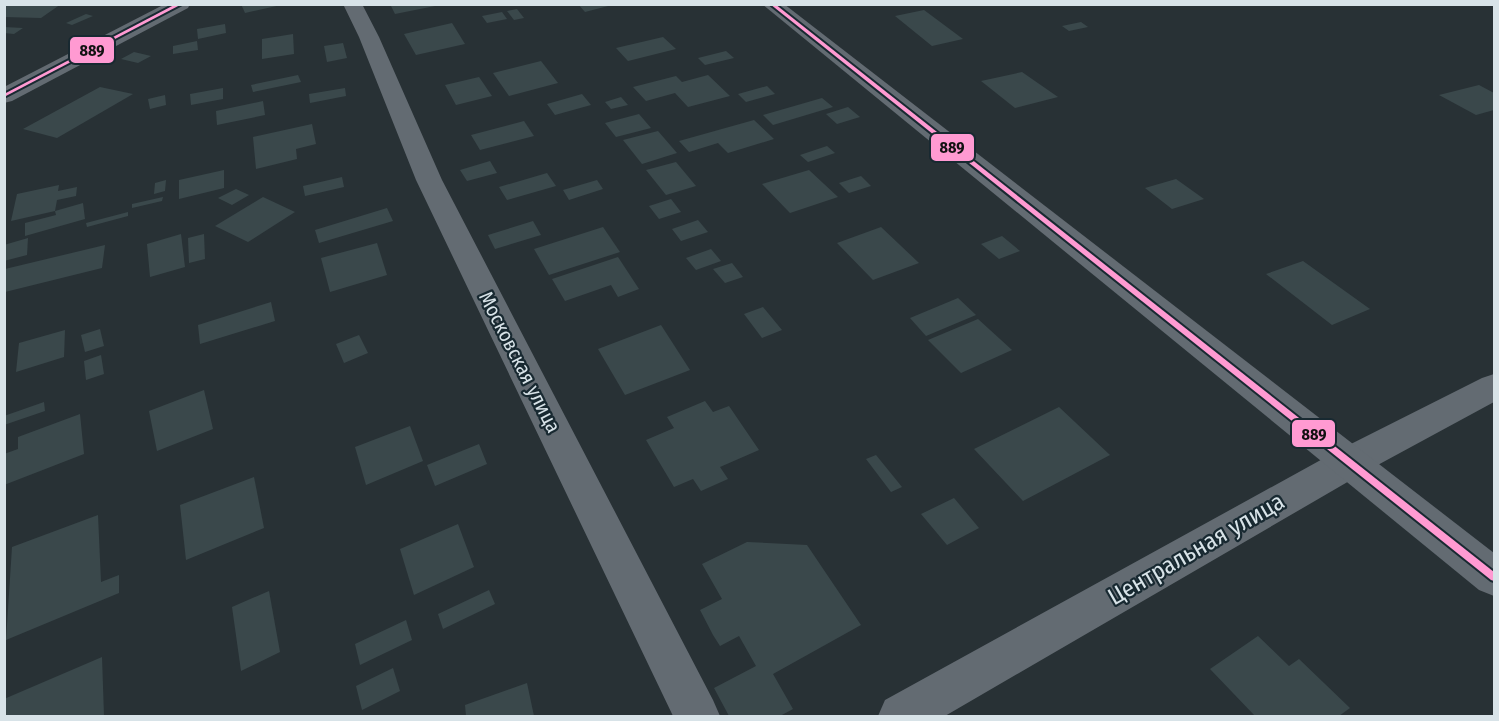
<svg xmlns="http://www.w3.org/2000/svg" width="1499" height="721" font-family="'Fira Sans Condensed',sans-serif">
<rect width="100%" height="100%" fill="#283135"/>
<g fill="#3a484b">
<polygon points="61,4 41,18 4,17 5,4"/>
<polygon points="241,4 281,4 281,5 245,13"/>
<polygon points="390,4 435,4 435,6 395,14"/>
<polygon points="578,4 612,4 612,5 585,12"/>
<polygon points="517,9 524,18 514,20 507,11"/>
<polygon points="924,10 963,39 932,46 895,16"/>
<polygon points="502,12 507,19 487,23 482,16"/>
<polygon points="86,14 93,16 72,25 66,23"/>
<polygon points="1081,22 1088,27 1069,31 1062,26"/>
<polygon points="452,23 465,44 416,55 404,34"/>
<polygon points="225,24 226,33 198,39 197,29"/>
<polygon points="4,27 23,28 14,34 4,33"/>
<polygon points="293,34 294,54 262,59 262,39"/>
<polygon points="663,37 676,49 628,61 616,48"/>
<polygon points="197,41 198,50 173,54 173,46"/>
<polygon points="343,43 347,58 327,62 324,46"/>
<polygon points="726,51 734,58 705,65 698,58"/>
<polygon points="134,52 151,56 138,63 121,59"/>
<polygon points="541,61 558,83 509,96 493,73"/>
<polygon points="1022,72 1058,97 1015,108 981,81"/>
<polygon points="298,75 301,82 253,92 251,85"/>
<polygon points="708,75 730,96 688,107 675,93 646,101 633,87 676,76 682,82"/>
<polygon points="479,77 492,96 456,105 445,85"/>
<polygon points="1479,85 1494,93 1494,110 1476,115 1439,95"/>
<polygon points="767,86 775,94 746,102 738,94"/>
<polygon points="100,87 133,94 57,138 23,129"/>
<polygon points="223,88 223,99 191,105 190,94"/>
<polygon points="345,88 346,96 310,103 309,94"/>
<polygon points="582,94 591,105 555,115 547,104"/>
<polygon points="165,95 166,105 150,109 148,99"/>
<polygon points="621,97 628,105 611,109 605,102"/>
<polygon points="822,98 833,107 773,125 763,115"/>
<polygon points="263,101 265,115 217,125 216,111"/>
<polygon points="848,107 860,117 837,124 826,114"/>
<polygon points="639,114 651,128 616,137 605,123"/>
<polygon points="754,120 774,139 728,153 718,143 689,152 679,141"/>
<polygon points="524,121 534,136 480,150 471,135"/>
<polygon points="312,124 316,144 296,149 297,159 256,169 253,137"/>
<polygon points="658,131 677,153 642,164 623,140"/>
<polygon points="827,146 835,153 808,162 800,155"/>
<polygon points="490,161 497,173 467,181 460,170"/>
<polygon points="676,162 696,186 666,195 646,170"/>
<polygon points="224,170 224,188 179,199 179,180"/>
<polygon points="809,170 838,197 790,213 762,184"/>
<polygon points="547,173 556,186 507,200 499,187"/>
<polygon points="861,176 871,186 849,193 839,183"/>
<polygon points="342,177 344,187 305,196 303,186"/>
<polygon points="1176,179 1204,199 1172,209 1145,188"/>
<polygon points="166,180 165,191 154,194 155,183"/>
<polygon points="597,180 603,189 569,200 563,190"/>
<polygon points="59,185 58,191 77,187 76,196 57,200 55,211 11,221 17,194"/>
<polygon points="236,189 249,195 232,205 218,198"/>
<polygon points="163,197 162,201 132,208 132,204"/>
<polygon points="263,197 295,212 248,242 215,226"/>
<polygon points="671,199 681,212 659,219 649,206"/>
<polygon points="83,203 85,219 25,236 25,223 56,215 55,211"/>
<polygon points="387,208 393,221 319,243 315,230"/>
<polygon points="128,212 128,216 87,227 86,223"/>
<polygon points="698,220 708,232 681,241 672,229"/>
<polygon points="533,221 541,235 495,249 488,235"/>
<polygon points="603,227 620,252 549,275 534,249"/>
<polygon points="881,227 919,263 873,280 837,243"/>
<polygon points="181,234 185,267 150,277 147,244"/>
<polygon points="204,234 205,259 189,263 188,238"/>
<polygon points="1002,236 1020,251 999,259 981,244"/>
<polygon points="28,238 27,255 4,261 4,245"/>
<polygon points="377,243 387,275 330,292 321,258"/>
<polygon points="105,245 102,268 5,292 5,269"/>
<polygon points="711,249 721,261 696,270 686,258"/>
<polygon points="618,257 639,289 618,297 611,285 565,301 552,279"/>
<polygon points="1303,261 1370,309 1332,325 1266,274"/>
<polygon points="732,263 743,277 725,283 713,269"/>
<polygon points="958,298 976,315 926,336 910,318"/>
<polygon points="271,302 275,321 200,344 198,325"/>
<polygon points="763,307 782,330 762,338 744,314"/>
<polygon points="978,319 1012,350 961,373 928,340"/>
<polygon points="661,325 690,370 625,395 598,349"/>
<polygon points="100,329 104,346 85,352 81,335"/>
<polygon points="65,330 64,357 16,372 19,343"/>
<polygon points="359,335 368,353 344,363 336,344"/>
<polygon points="101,355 104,374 86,380 84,361"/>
<polygon points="204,390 213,429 157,451 149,411"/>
<polygon points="705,401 713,412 729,406 759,450 720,467 728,479 701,491 693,479 674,487 646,440 674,428 667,417"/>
<polygon points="44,402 45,411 4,425 4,416"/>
<polygon points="1059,407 1110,455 1023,501 974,449"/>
<polygon points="80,414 84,454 4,485 4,454 18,449 18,437"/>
<polygon points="410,426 423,461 366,485 355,447"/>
<polygon points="479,444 487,464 435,486 427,465"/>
<polygon points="876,455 902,487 891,492 866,459"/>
<polygon points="254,477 264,528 186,560 180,505"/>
<polygon points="954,498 979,528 947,545 921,514"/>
<polygon points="98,515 101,582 119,575 119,593 6,640 12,547"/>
<polygon points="458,524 474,567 414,595 400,549"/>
<polygon points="747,542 807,545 861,625 773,674 793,709 780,716 729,716 714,688 756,666 739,636 720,646 713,635 700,610 722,599 702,564"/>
<polygon points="489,590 495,604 443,629 438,614"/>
<polygon points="269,591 280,652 241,671 232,607"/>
<polygon points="406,620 412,640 360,665 355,644"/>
<polygon points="1258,636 1289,666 1299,659 1350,708 1339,716 1255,716 1210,669"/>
<polygon points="102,657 104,716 4,716 4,699"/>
<polygon points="393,668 400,691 362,710 356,686"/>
<polygon points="527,683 534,716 466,716 465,705"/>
</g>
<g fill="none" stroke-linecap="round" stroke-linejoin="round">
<g fill="#636b72" fill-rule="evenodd">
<polygon points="343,4 362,4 379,37 442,180 713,700 720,716 673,716 416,180 359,37"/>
<polygon points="1494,374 1494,402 1363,473 945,716 878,716 885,700 1337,451 1482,378"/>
</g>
<g fill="#636b72" fill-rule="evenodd">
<polygon points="165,4 190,4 188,8 12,101 4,103 4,87"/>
<polygon points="762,4 784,4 1494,553 1494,596 1479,590"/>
</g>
<defs>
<g id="bus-1">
<polygon points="176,4 182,4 4,97 4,94"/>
<polygon points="770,4 775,4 1494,572 1494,581 1491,580"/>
</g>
</defs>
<use href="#bus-1" stroke="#182931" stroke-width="4"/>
<use href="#bus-1" fill="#ff9ad2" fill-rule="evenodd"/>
</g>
<g text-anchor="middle" stroke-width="4.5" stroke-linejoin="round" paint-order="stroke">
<g font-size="20" fill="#d8e3e8" stroke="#182931">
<text transform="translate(520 362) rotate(63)" y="7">Московская улица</text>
</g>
<g font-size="24" fill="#d8e3e8" stroke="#182931">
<text transform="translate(1196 549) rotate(-30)" y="8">Центральная улица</text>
</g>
</g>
<g stroke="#182931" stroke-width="2">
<rect x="69" y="36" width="46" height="28" rx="6" fill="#ff9ad2"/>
<rect x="930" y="133" width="45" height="29" rx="6" fill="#ff9ad2"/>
<rect x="1291" y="419" width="45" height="29" rx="6" fill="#ff9ad2"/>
</g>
<g font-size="16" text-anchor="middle" font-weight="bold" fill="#111">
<text x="92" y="56">889</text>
<text x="952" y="153">889</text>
<text x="1314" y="440">889</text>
</g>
<rect width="1499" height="721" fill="none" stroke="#d8e3e8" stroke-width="12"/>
</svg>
